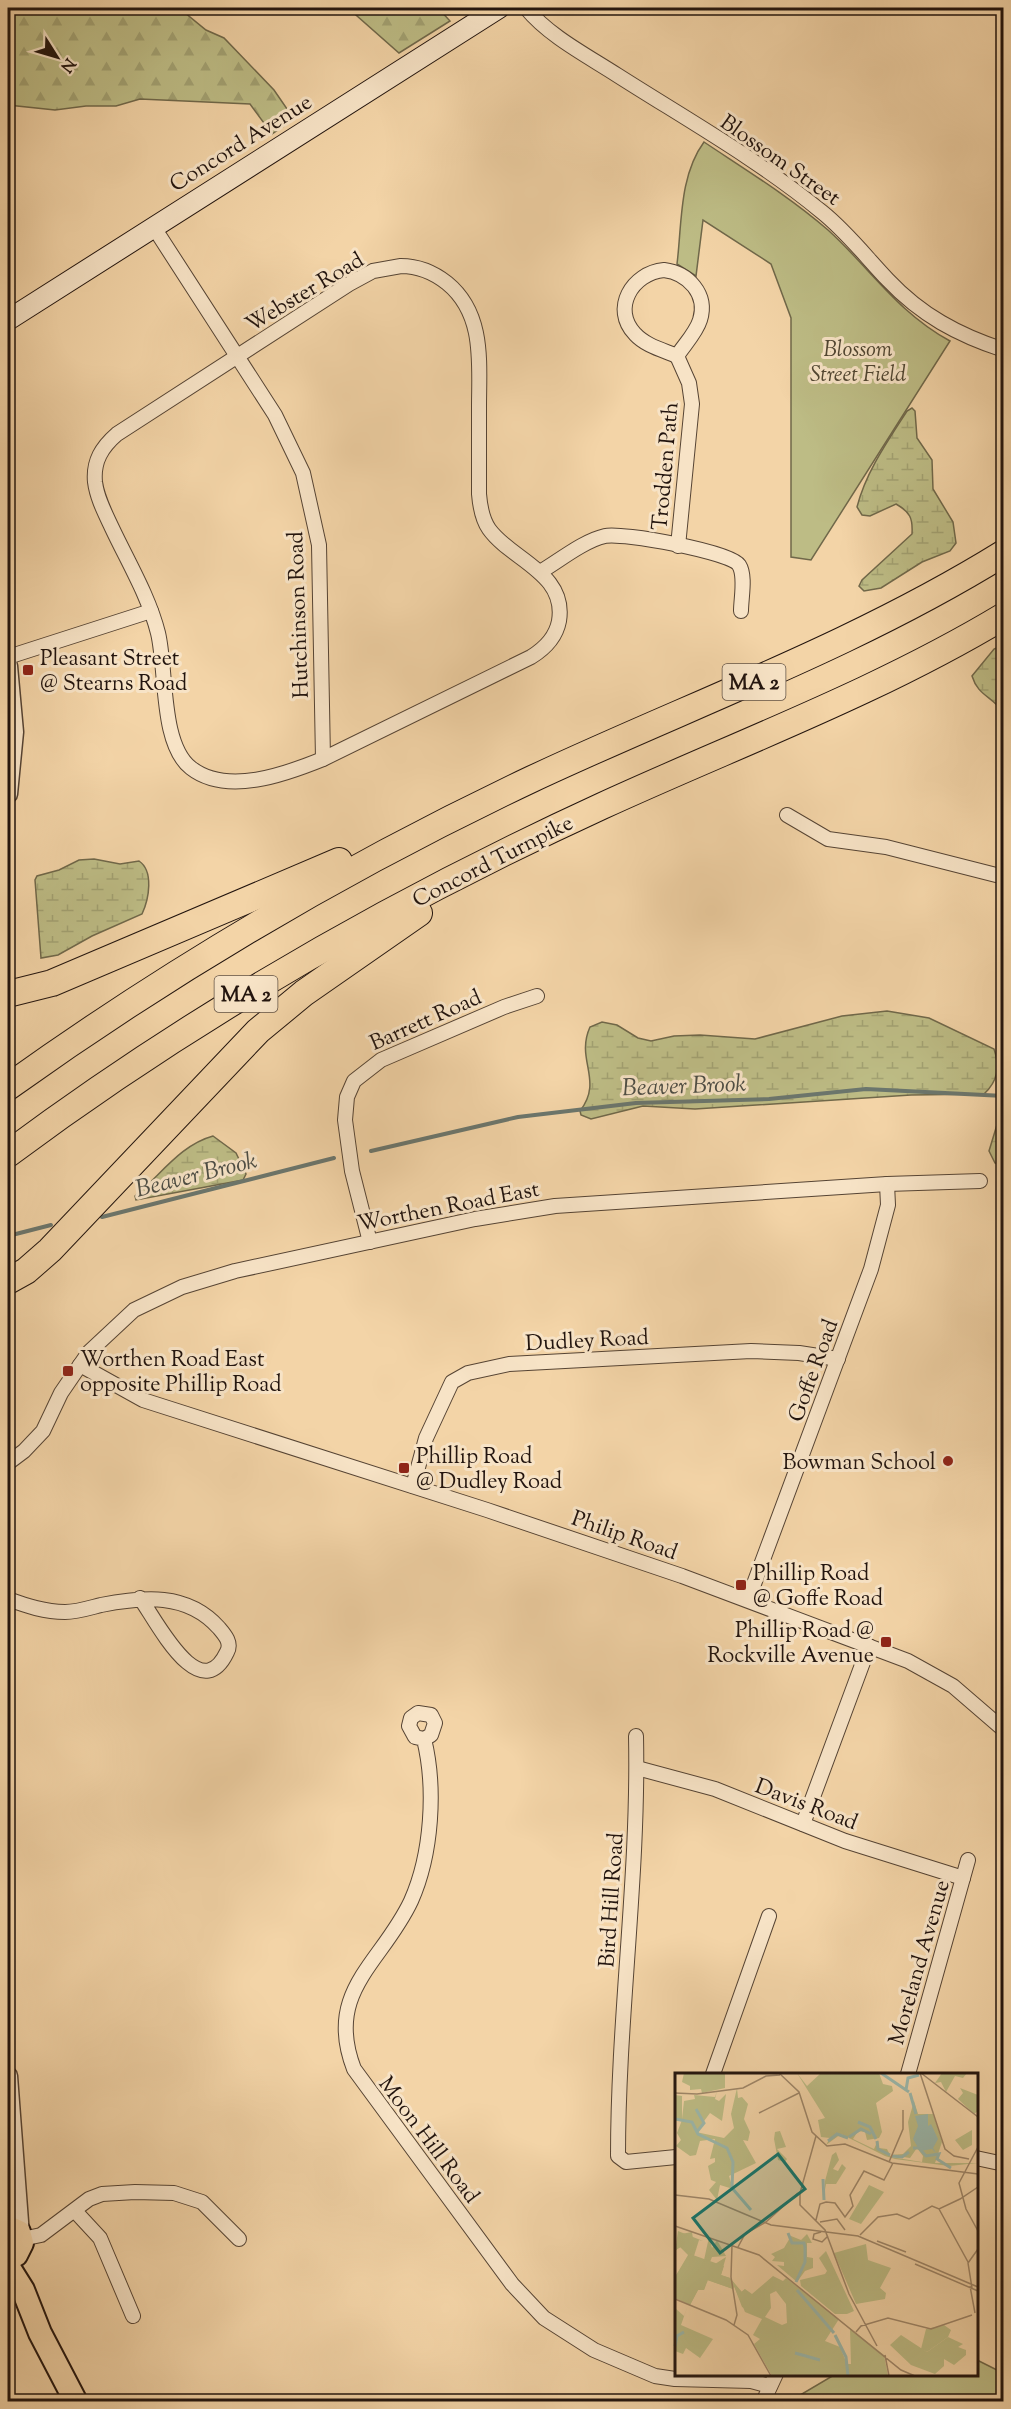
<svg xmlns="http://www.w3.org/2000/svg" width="1011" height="2409" font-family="'Sorts Mill Goudy',serif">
<defs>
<pattern id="forest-firs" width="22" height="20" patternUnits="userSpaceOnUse" patternTransform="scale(1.5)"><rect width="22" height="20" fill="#bdbc85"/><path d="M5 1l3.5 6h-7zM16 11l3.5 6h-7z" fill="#a2a172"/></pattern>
<pattern id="wetland-marsh" width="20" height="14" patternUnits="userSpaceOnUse" patternTransform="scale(1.5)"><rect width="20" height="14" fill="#bdbc85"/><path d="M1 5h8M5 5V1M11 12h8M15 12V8" fill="none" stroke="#a2a172"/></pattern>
</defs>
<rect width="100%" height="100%" fill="#f3d4a7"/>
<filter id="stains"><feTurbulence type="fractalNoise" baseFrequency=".00333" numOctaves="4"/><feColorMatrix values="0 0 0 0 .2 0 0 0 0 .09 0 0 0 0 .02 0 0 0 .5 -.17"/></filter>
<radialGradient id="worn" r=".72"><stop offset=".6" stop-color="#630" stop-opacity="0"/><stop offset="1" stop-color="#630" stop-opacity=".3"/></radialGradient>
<g fill="url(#forest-firs)" stroke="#70684a" stroke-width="1.5">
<polygon points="8,8 183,8 184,12 206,30 224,38 274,90 294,119 272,134 250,104 140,99 116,106 86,106 55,110 8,105"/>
<polygon points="348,8 438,8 450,21 399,53"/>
</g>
<g fill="url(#wetland-marsh)" stroke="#70684a" stroke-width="1.5">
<path d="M912,408L915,411L917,438L932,460L933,489L953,522L956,543L950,551L922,562L881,588L864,591L859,586L862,580L912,534C913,518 910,512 896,504L870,516L862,515L857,507C866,472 887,442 907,411Z"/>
<path d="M1003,645V712C992,696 978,696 972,676L994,649Z"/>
<path d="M94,859L120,864L139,861C154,871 149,899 142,914L92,936L58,955L41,958L35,880L37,876L59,870L79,860Z"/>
<path d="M887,1011L929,1018L994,1049C1000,1067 998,1081 984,1094L911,1095L695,1109L643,1106L591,1119L581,1115L580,1111C604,1080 575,1060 590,1027L602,1022L617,1025L638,1038L651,1041L674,1036L700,1035L755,1039L842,1016Z"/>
<polygon points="1003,1105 1003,1168 995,1163 989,1151"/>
<path d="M213,1136L236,1153L246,1174L243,1180L136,1200L135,1196C160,1176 180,1145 213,1136Z"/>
</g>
<g fill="#bdbc85" stroke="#70684a" stroke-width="1.5">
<path d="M704,142C746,170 790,197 828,230C871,269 897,312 950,341L811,560L791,557V318L771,264L703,220L696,276L677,264C682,224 679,176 704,142Z"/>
<polygon points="977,2360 1003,2373 1003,2401 790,2401 834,2375 976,2374"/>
</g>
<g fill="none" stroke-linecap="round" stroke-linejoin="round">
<g stroke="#6b766d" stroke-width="4">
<polyline points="371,1151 518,1117 636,1103 769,1099 866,1089 1004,1096"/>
<polyline points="102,1217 334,1158"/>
<polyline points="8,1236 51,1225"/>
</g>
<defs>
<g id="minor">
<path d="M526,8C549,36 586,55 617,75C686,119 759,160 822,212C847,232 866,257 888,280C921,315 958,335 1004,350"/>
<polyline points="153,226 275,415 303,473 319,545 323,759"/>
<path d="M401,266C418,266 433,272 447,283C485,314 479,363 479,407C479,436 479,465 479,494C480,506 482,519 489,529C511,560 567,573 559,621C556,637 544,649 531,657L323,759C286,774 227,796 191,768C160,744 167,670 158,633C149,597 128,562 112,528C105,513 97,498 95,482C93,461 102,447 117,434L349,284L373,271Z"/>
<path d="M664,270C688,273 708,294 700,320C696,333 684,345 677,356C663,350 646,346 635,334C611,309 632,273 664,270Z"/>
<polyline points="677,356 689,383 692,404 678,546"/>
<path d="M540,572C559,561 583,541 605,536C622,532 731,552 739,565C746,576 741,598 741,611"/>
<polyline points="8,657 151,611"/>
<polyline points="787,815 828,839 886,847 1004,877"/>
<polyline points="370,1242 352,1171 345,1120 347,1097 354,1081 381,1060 504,1007 537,996"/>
<polyline points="80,1365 143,1400 487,1510 682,1576 908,1661 953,1686 1004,1730"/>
<polyline points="8,1463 24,1451 43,1431 61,1393 89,1352 134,1310 182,1287 235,1271 475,1219 555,1206 887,1184 980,1181"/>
<polyline points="413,1486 426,1438 452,1382 468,1373 509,1364 751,1351 799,1353 838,1359"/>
<path d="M8,1599C27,1606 45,1612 65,1612C77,1612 89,1608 101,1605C143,1597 187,1592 219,1628C225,1635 232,1643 227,1652C200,1709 156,1620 140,1598"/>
<polyline points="748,1600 871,1269 888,1205 887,1184"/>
<path d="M636,1736C639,1876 618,2015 618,2156L626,2162L676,2157"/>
<path d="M424,1739L415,1737L409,1726L411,1718L418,1713L431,1715L435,1723L431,1735L424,1739C436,1788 432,1854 411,1901C382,1963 324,1991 354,2069L512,2284L544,2318L594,2350L655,2376L675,2379L751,2381L770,2386"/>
<polyline points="637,1768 715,1789 845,1841 963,1878"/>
<polyline points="803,1824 869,1646"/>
<polyline points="713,2074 769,1916"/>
<polyline points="908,2074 968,1860"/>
<polyline points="976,2158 1004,2164"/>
<polyline points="75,2211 100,2238 133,2316"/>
<polyline points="22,2239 41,2235 89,2199 102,2194 135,2192 174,2193 202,2202 239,2239"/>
<polyline points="763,2402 776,2374"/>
</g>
<g id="tertiary">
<polyline points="8,666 14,732 8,794"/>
<polyline points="8,2076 20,2235"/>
</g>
<polyline id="secondary" points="8,320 499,8"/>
<g id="primary">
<polyline points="8,2227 19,2232 22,2243 16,2255 8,2258"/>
<polyline points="8,2266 23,2290 40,2333 76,2402"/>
</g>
<g id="motorway">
<polyline points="8,994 52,983 339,861"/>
<path d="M8,1087C173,969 348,866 532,779C690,705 854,646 1004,553"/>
<path d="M8,1154C192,1017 393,902 602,806C737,744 876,693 1004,616"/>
<polyline points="8,1281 26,1271 50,1250 258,1031 304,993 419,913"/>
</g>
</defs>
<use href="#minor" stroke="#564434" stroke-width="16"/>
<use href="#tertiary" stroke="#564434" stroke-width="21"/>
<use href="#secondary" stroke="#22140e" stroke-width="22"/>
<use href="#primary" stroke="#22140e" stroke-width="26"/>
<use href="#motorway" stroke="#22140e" stroke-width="28"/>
<use href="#minor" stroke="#f7e3c6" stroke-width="14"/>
<use href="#tertiary" stroke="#f7e3c6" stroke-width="18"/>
<use href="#secondary" stroke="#f7e3c6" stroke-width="20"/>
<use href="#primary" stroke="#f3d4a7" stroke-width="22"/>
<use href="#motorway" stroke="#f3d4a7" stroke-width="26"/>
</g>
<g fill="#8f2418" stroke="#f7e3c6" stroke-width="2">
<rect x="22" y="664" width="12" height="12" rx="3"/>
<rect x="62" y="1365" width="12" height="12" rx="3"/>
<circle cx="948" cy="1461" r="6"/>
<rect x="398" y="1462" width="12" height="12" rx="3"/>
<rect x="735" y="1579" width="12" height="12" rx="3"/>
<rect x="880" y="1636" width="12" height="12" rx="3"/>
</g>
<g text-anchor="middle" stroke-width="6" stroke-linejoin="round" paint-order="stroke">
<g fill="#f7e3c6" stroke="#625245" stroke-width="1.5">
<rect x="722.5" y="664" width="63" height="36" rx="4.5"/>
<rect x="214.5" y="976" width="63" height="36" rx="4.5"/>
</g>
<g font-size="21" font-weight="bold" fill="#22140e">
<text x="754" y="689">MA 2</text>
<text x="246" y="1001">MA 2</text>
</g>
<g font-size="22" fill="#22140e" stroke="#f7e3c6">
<text transform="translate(240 142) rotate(-32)" y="8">Concord Avenue</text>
<text transform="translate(781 159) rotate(35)" y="8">Blossom Street</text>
<text transform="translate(304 291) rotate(-31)" y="8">Webster Road</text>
<text transform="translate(664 466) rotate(-85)" y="8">Trodden Path</text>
<text transform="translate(297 615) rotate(-92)" y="8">Hutchinson Road</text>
<text transform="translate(492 860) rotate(-27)" y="8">Concord Turnpike</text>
<text transform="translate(425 1019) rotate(-24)" y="8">Barrett Road</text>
<text transform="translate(448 1205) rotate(-11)" y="8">Worthen Road East</text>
<text transform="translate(587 1339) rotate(-3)" y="8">Dudley Road</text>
<text transform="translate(812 1370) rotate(-70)" y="8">Goffe Road</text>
<text transform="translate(625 1534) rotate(19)" y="8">Philip Road</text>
<text transform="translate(807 1803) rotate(21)" y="8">Davis Road</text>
<text transform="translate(610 1900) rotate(-86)" y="8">Bird Hill Road</text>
<text transform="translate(918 1962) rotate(-74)" y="8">Moreland Avenue</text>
<text transform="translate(430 2139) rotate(53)" y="8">Moon Hill Road</text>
</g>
<g font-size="22" font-style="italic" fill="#504632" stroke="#f7e3c6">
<text x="858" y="356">Blossom<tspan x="858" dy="25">Street Field</tspan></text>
</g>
<g font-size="22" fill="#22140e" stroke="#f7e3c6" text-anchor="start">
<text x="40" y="665">Pleasant Street<tspan x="40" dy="25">@ Stearns Road</tspan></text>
<text x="80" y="1366">Worthen Road East<tspan x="80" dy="25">opposite Phillip Road</tspan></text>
<text x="416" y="1463">Phillip Road<tspan x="416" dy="25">@ Dudley Road</tspan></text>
<text x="936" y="1469" text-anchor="end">Bowman School</text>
<text x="753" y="1580">Phillip Road<tspan x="753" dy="25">@ Goffe Road</tspan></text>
<text x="874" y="1637" text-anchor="end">Phillip Road @<tspan x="874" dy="25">Rockville Avenue</tspan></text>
</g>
<g font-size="24" font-style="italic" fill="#4c4d45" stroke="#f7e3c6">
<text transform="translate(684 1085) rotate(-2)" y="8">Beaver Brook</text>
<text transform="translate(196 1174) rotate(-14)" y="8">Beaver Brook</text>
</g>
</g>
<g transform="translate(675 2073)">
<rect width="303" height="303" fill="#f3d4a7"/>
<path d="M191,171L193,187L216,195L205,215L211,220L210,226L181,231L159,180ZM151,178L179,238L172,241H160L126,213L125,207L150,201L152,198L144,185Z" fill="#bdbc85"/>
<path d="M297,57V72L288,77L280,67ZM3,158L28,168L24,167L19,183L29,187L34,164L37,175L42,167L51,183L37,184L35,189L40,191L51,184L46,202L55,205L66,219L70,216L75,238L67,234L59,213L58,216L33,207L29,217H23L15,232L0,204L13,182L5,174L0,178ZM269,252L276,257L273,264L252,279L246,276L251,256Z" fill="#bdbc85"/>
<path d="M17,159L19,173L16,181L6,174L0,177L6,161ZM132,161L137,170H132V184L138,185V195L130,198L122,209L102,192L109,193V189L97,188L100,184L96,181L109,175L116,163L126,167Z" fill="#bdbc85"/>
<path d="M9,0H50V15L27,20L26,16L15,17V13L7,9ZM122,0L132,13L146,0H204L208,11L217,13L218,18L201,30L207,59L204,65L192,67L190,59L183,58L178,66L199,76L203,67L204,75L212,76L216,84L247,89L248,83L242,75L235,85L216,82L228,81L236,73L233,49L239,28L243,41H258L267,69L260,90H303L274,93L220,86L210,83L166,61L151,72L155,65L146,64L143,47L150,45ZM267,0H292L288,5L280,3L271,19L266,9L260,10ZM62,15L63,25L67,24L73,31L69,46L75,59L73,68L68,67L81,90L54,103L58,116L45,112L42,127L34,117L41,109L36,107L33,93L40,89V85L35,86L40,66L25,68L21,82L15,83L1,73L6,67L2,60L7,47L0,46V22L7,23V46L9,28L20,26L19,22L40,24L42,18L40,26L44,28L51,21L47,48L35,40L21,59L49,65L59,55L56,41ZM285,15L303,22V38L299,41L283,26L288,20ZM105,58L111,74L102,76L112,86L110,89L103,87L99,66L100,59ZM161,79L164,87L158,96L163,98L167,91L171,95L161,111H151L150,117V108L157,82ZM194,112L209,119L186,151L174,146ZM15,181L49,193L46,202L55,205L67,219L70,216L77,221L98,203L108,208L111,205L164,246L150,268L165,274L172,291H176L175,255L209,282L213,303H97L79,271L85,266L78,262L87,246L70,239L59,213L58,216L32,207L29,217H23L15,232L0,225V204ZM101,218L111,231L112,250L107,252L90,244L96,235L95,221ZM13,232L6,252L38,266L25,285L11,275L8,281L0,278V235L9,243ZM226,262L252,279L273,264L288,271L283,274L291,277V282L279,292L269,286V293L260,301L236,292L215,272Z" fill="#bdbc85" fill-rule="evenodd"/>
<path d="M253,41V53L256,51L263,66L258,75L261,80L257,76L245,78L238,66L243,53L240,43Z" fill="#9bb8ac"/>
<path fill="none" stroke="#9bb8ac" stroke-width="3" d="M206,0L234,19M231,17L233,5L244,2M235,20L241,41M21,36L29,50L21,60M0,46L17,49L23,61L52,75L58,89L57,115L76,137M183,49L195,54L201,66M174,64L186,56L196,61M153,68L162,61L173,65M202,68L203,76L215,82M238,75H244L251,83L264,81L262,86L276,95M217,83L227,84L234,79M148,106L149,127M113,160L117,170H129L130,174V189L121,209M122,217L159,260M160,262L171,284L173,303M0,273L2,263L9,259M120,280L145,287"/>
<path fill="none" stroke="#9f876a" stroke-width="1.5" d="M104,0L124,19L137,59L152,73L170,71L217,90L303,101M245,0L270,76L279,83L294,86M246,0L303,44M0,20L22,21L68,15L91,3L105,2M84,40L124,20M141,63L125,120V132L150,157L174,221L202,273M303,74L284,110L291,136L303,158M214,89L228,56V37M0,122L34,126L96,152L183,163L303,214M264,136L293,189M141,147L145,131L151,129L160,130L170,144L178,133L175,122L189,98L209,107L218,90M145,149L162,146L170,157M0,153L84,182L226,297L240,303M146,159L139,161L138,166L147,169L153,163M185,162L203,144L222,141L234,146L257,133L264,136L285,126L303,114M202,168L231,179M57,172L56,204L62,242L59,252M63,174L70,161L91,149L123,120M240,191L303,218M295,213L300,240M297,215L293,190L303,176M0,226L51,247L73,262L96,303M181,259L186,253L213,245L256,256L297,242M210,282L214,303"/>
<path fill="#0f766e" fill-opacity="0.15" stroke="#0f766e" stroke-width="3" d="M103,81L130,116L45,180L18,145Z"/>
<rect width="303" height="303" fill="none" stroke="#22140e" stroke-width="3"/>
</g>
<rect width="1011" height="2409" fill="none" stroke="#f3d4a7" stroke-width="30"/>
<rect x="9" y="9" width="993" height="2391" fill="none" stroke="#22140e" stroke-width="3"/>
<rect x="15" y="15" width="981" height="2379" fill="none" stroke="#22140e" stroke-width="1.5"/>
<g transform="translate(57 57) rotate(127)" stroke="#f7e3c6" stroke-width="4.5" paint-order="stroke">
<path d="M0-4.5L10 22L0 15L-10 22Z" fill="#22140e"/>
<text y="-9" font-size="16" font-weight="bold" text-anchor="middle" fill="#22140e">N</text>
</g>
<rect width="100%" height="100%" filter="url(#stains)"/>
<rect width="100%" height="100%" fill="url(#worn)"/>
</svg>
